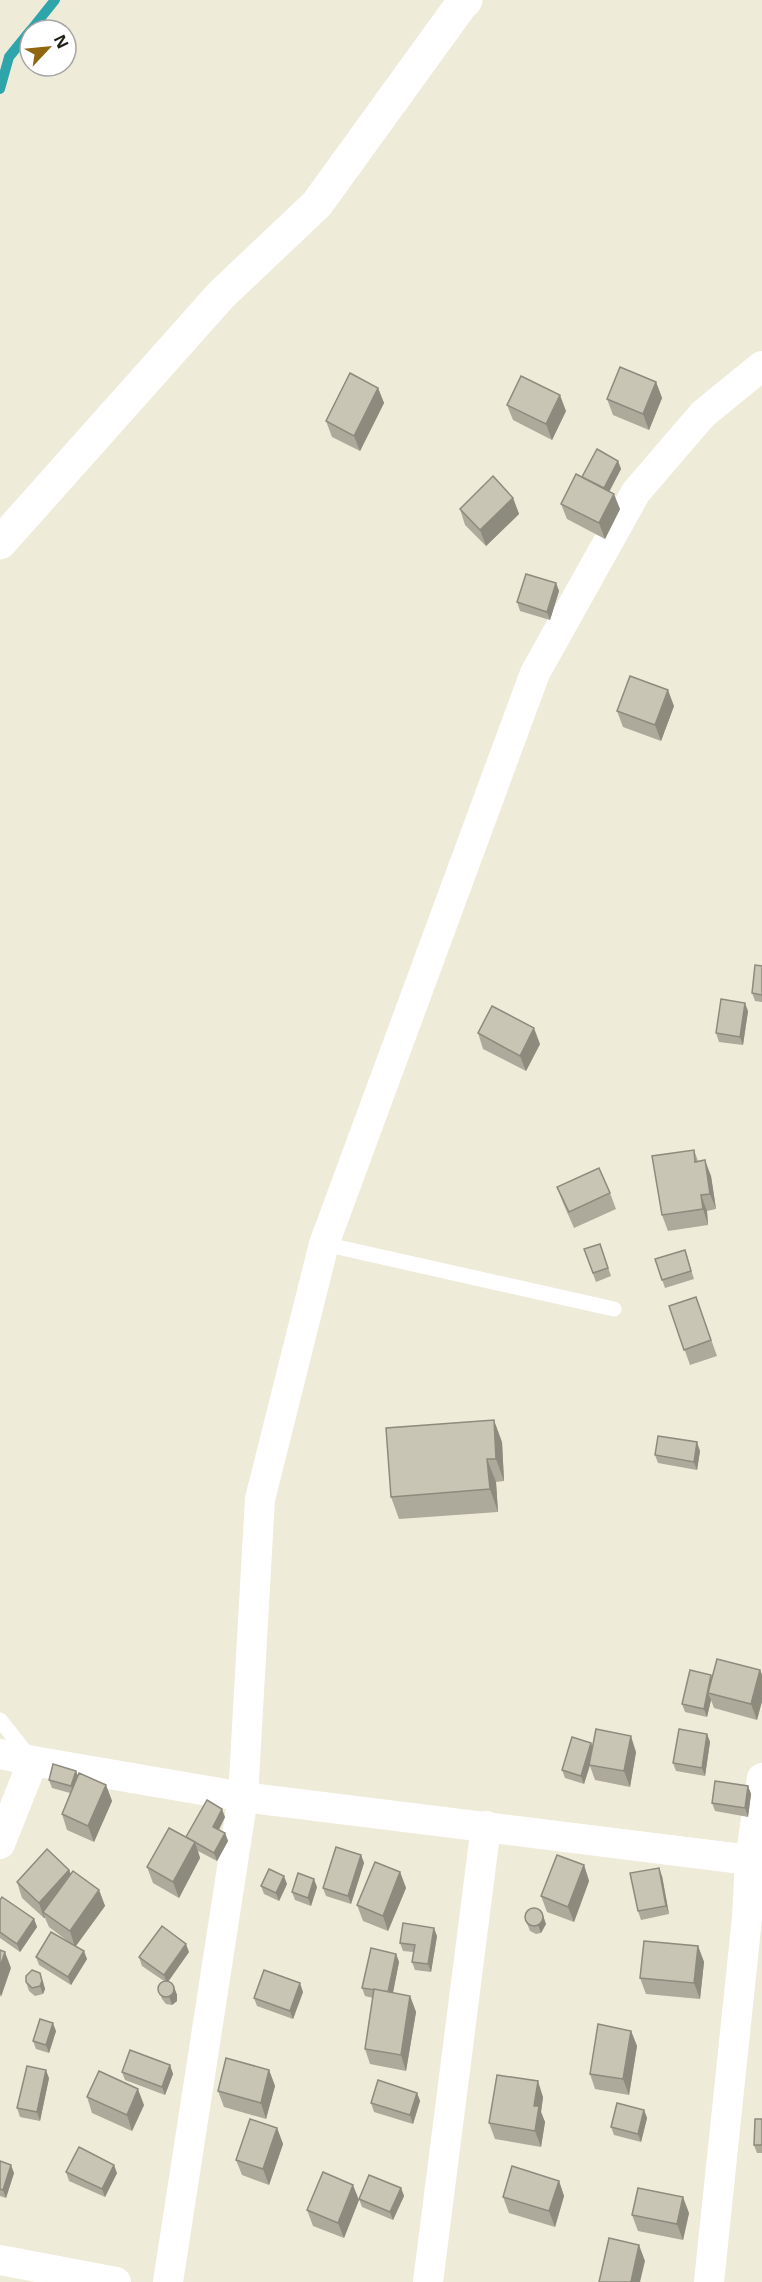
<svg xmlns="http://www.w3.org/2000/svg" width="762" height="2282" font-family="'Noto Sans',sans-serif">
<rect width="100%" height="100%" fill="#efebd9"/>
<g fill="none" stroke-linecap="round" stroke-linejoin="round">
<g stroke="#2da5aa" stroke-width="10">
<polyline points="31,30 55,0"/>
<polyline points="0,89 9,57 30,31"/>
</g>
<g stroke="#fff" stroke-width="15">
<polyline points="324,1244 614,1309"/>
<polyline points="0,1720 30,1758"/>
</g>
<g stroke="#fff" stroke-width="30">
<polyline points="0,1754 33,1761 243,1797 750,1860"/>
<polyline points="0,1844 33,1761"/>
<polyline points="0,2260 116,2282"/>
<polyline points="168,2282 243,1797 260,1499 324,1244 535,673 636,492 703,414 762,366"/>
<polyline points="428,2282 486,1826"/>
<polyline points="709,2282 747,1918 750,1860 762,1778"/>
</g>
<polyline stroke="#fff" stroke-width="33" points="0,543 221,295 317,204 461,5 466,0"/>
</g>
<g fill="#ada99b">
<polygon points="656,382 662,398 649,430 613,415 607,399"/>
<polygon points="378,388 384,403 360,451 332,437 326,421"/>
<polygon points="507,405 566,411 552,440 513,420"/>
<polygon points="618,461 621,469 609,491 620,509 605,539 567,519 561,504 582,477"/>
<polygon points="513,498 519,514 486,546 465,525 460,509"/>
<polygon points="556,583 559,591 550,620 520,611 517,602"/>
<polygon points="674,706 661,741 623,727 617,711"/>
<polygon points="762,966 762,1002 755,1001 752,993"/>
<polygon points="748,1011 743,1045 719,1042 716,1033"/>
<polygon points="478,1033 540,1044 526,1071 483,1049"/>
<polygon points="694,1150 698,1161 711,1176 716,1209 707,1211 708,1225 668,1231 662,1215"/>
<polygon points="557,1187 610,1193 616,1209 574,1228 563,1203"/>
<polygon points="600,1244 611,1276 596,1282 584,1249"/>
<polygon points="685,1250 694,1279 665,1288 655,1259"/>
<polygon points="696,1297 717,1356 690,1365 669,1306"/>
<polygon points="502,1442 504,1481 496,1482 498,1512 399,1519 391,1497"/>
<polygon points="700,1451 697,1470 658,1463 655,1455"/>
<polygon points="760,1670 762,1675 762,1701 757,1720 714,1708 711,1700 707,1717 685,1712 682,1704 712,1677"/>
<polygon points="707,1734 710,1742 705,1776 676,1771 673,1763"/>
<polygon points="591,1743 592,1747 636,1752 630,1787 595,1780 590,1766 584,1784 565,1778 562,1770"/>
<polygon points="76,1771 78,1776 106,1785 112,1801 94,1842 67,1830 62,1814 70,1793 52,1788 49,1780"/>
<polygon points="748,1786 751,1794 748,1817 715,1811 712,1803"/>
<polygon points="225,1817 219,1830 225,1833 228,1841 217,1861 198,1851 200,1858 179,1898 153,1883 147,1867 186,1837"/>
<polygon points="361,1855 364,1863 351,1904 326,1896 323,1888"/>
<polygon points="584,1865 589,1881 574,1922 547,1912 541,1896"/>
<polygon points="69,1870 71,1874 99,1890 105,1906 76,1946 87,1959 71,1985 39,1965 36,1957 69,1942 49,1927 45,1918 44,1918 22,1898 17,1882"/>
<polygon points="400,1872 406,1888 388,1931 363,1921 357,1905"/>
<polygon points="662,1876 669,1914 641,1920 638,1911"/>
<polygon points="287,1884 279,1901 264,1894 261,1886"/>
<polygon points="317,1887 311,1906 295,1900 292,1892"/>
<polygon points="0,1900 34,1919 37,1927 20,1952 0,1938"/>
<polygon points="525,1918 546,1924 541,1933 536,1934 530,1931"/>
<polygon points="437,1936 431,1972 415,1970 412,1962 413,1952 403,1951 400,1943"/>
<polygon points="698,1946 704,1962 700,1999 646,1994 640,1978"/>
<polygon points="189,1952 168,1982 174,1987 177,1995 177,2001 172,2005 166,2004 162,1999 159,1991 164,1981 142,1966 139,1957"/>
<polygon points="396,1954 399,1962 393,1993 410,1996 416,2012 406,2071 370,2064 365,2049 373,1998 365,1996 362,1988"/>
<polygon points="43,1981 45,1989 43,1994 35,1996 29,1991 26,1982"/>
<polygon points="303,1992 293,2019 257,2006 254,1998"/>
<polygon points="56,2031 49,2053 36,2049 33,2041"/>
<polygon points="631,2031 637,2046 629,2095 595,2089 590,2074"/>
<polygon points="170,2065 173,2074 165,2095 125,2080 122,2072"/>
<polygon points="269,2070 275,2086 266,2119 224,2107 218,2091"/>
<polygon points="49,2078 40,2121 20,2117 17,2108"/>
<polygon points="417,2093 420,2101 413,2124 374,2112 371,2103"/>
<polygon points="87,2097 144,2105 132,2131 92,2113"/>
<polygon points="543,2097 541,2112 545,2122 541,2147 495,2139 489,2123"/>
<polygon points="644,2110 647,2118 641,2142 614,2135 611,2127"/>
<polygon points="762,2119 762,2153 757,2153 754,2145"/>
<polygon points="277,2128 283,2144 269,2185 242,2175 236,2160"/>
<polygon points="0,2161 14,2173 6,2198 0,2196"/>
<polygon points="66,2172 117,2173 105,2197 69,2181"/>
<polygon points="559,2181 564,2196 555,2227 509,2213 503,2197"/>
<polygon points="401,2188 404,2196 393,2220 362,2207 359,2199"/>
<polygon points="359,2200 344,2238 313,2226 307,2210"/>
<polygon points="689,2213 683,2240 638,2231 632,2215"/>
</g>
<g fill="#8d8a7e">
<polygon points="656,382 662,398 649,430 643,414"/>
<polygon points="378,388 384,403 360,451 354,436"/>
<polygon points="560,395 566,411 552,440 546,424"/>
<polygon points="618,461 621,469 606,498 603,490"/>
<polygon points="614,494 620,509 605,539 599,523"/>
<polygon points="513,498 519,514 486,546 480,530"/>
<polygon points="556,583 559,591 550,620 547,612"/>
<polygon points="668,690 674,706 661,741 655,725"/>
<polygon points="745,1003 748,1011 743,1045 740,1037"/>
<polygon points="534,1028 540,1044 526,1071 520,1056"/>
<polygon points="705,1160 711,1176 716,1209 710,1194"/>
<polygon points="701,1195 707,1211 708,1225 703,1209"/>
<polygon points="494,1420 502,1442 504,1481 496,1459"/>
<polygon points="697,1442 700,1451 697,1470 694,1462"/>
<polygon points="487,1459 496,1482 498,1512 490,1489"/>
<polygon points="760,1670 762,1675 762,1701 757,1720 751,1704"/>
<polygon points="711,1675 714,1684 708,1693 711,1700 707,1717 704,1709"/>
<polygon points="707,1734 710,1742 705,1776 702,1768"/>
<polygon points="631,1736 636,1752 630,1787 624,1771"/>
<polygon points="591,1743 594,1751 584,1784 581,1776"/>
<polygon points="76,1771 79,1779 74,1794 71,1786"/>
<polygon points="106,1785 112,1801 94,1842 88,1826"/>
<polygon points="748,1786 751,1794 748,1817 745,1808"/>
<polygon points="222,1809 225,1817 216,1835 213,1827"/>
<polygon points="225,1833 228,1841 217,1861 214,1853"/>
<polygon points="195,1842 200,1858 179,1898 173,1882"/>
<polygon points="361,1855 364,1863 351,1904 348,1896"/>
<polygon points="584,1865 589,1881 574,1922 568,1907"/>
<polygon points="659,1868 662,1876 669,1914 666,1906"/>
<polygon points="69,1870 75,1885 43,1912 45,1918 44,1918 39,1903"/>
<polygon points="400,1872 406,1888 388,1931 383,1916"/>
<polygon points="284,1876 287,1884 279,1901 276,1893"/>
<polygon points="314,1879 317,1887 311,1906 308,1898"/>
<polygon points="99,1890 105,1906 75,1947 70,1931"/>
<polygon points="543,1915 546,1924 541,1933 538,1925"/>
<polygon points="34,1919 37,1927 20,1952 17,1944"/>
<polygon points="434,1928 437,1936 431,1972 428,1964"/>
<polygon points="186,1944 189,1952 167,1983 164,1975"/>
<polygon points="698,1946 704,1962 700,1999 694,1983"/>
<polygon points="84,1951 87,1959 71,1985 68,1977"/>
<polygon points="5,1952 11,1968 1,1997 0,1994 0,1967"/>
<polygon points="396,1954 399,1962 391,2002 388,1994"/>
<polygon points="40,1973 45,1989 43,1994 40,1986"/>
<polygon points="300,1983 303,1992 293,2019 290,2011"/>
<polygon points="174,1987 177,1995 177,2001 172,2005 169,1996"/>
<polygon points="410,1996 416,2012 406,2071 401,2055"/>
<polygon points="53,2023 56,2031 49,2053 46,2045"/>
<polygon points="631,2031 637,2046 629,2095 623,2079"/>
<polygon points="170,2065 173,2074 165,2095 162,2087"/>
<polygon points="46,2070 49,2078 40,2121 37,2112"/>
<polygon points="269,2070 275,2086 266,2119 261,2103"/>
<polygon points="538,2081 543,2097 541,2112 545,2122 541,2147 535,2131 534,2106"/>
<polygon points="138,2089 144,2105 132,2131 127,2115"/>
<polygon points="417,2093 420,2101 413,2124 410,2115"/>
<polygon points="644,2110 647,2118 641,2142 638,2134"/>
<polygon points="277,2128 283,2144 269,2185 263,2169"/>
<polygon points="11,2165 14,2173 6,2198 3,2190"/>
<polygon points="114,2165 117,2173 105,2197 102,2189"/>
<polygon points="559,2181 564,2196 555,2227 549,2211"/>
<polygon points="353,2185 359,2200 344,2238 338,2223"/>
<polygon points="401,2188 404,2196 393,2220 390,2212"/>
<polygon points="683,2197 689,2213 683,2240 677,2224"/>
<polygon points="639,2245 645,2261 640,2282 631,2282"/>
</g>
<g fill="#c9c5b4" stroke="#8d8a7e" stroke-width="1.5">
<polygon points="620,367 656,382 643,414 607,399"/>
<polygon points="350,373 378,388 354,436 326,421"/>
<polygon points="521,376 560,395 546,424 507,405"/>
<polygon points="597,449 618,461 604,488 582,477"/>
<polygon points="576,474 614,494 599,523 561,504"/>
<polygon points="493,476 513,498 480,530 460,509"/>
<polygon points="526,574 556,583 547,612 517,602"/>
<polygon points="630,676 668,690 655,725 617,711"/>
<polygon points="755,965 762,966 762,995 752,993"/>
<polygon points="721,999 745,1003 740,1037 716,1033"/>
<polygon points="492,1006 534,1028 520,1056 478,1033"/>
<polygon points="694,1150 695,1162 705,1160 710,1194 701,1195 703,1209 662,1215 652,1156"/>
<polygon points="599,1168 610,1193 569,1212 557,1187"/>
<polygon points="600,1244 608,1268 593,1273 584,1249"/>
<polygon points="685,1250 691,1271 662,1280 655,1259"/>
<polygon points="696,1297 711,1340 684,1350 669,1306"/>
<polygon points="494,1420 496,1459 487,1459 490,1489 391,1497 386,1428"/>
<polygon points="658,1436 697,1442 694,1462 655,1455"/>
<polygon points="717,1659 760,1670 751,1704 708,1693"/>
<polygon points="690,1670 711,1675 704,1709 682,1704"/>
<polygon points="596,1729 631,1736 624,1771 589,1765"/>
<polygon points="679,1729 707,1734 702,1768 673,1763"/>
<polygon points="572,1737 591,1743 581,1776 562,1770"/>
<polygon points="53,1764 76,1771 71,1786 49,1780"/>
<polygon points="79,1773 106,1785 88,1826 62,1814"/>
<polygon points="715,1781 748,1786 745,1808 712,1803"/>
<polygon points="207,1800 222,1809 213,1827 225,1833 214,1853 186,1837"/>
<polygon points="169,1828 195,1842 173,1882 147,1867"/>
<polygon points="336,1847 361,1855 348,1896 323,1888"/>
<polygon points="47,1849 69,1870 39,1903 17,1882"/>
<polygon points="557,1855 584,1865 568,1907 541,1896"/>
<polygon points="375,1862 400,1872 383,1916 357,1905"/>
<polygon points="659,1868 666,1906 638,1911 630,1873"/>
<polygon points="269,1869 284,1876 276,1893 261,1886"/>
<polygon points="73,1871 99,1890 70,1931 43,1912"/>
<polygon points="298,1873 314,1879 308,1898 292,1892"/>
<polygon points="2,1897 34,1919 17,1944 0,1932 0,1900"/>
<circle cx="534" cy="1917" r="9"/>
<polygon points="403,1923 434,1928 428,1964 412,1962 415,1945 400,1943"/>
<polygon points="162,1926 186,1944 164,1975 139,1957"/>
<polygon points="51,1932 84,1951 68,1977 36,1957"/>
<polygon points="644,1941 698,1946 694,1983 640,1978"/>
<polygon points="371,1948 396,1954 388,1992 362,1988"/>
<polygon points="0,1950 5,1952 0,1967"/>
<polygon points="32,1970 40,1973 42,1981 40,1986 32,1988 26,1982 26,1976"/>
<polygon points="264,1970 300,1983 290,2011 254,1998"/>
<circle cx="166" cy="1989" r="8"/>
<polygon points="374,1989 410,1996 401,2055 365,2049"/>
<polygon points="40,2019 53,2023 46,2045 33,2041"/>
<polygon points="598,2024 631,2031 623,2079 590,2074"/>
<polygon points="130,2050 170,2065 162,2087 122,2072"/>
<polygon points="226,2058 269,2070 261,2103 218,2091"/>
<polygon points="27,2066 46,2070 37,2112 17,2108"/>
<polygon points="99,2071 138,2089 127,2115 87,2097"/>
<polygon points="497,2075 538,2081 534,2106 539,2106 535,2131 489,2123"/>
<polygon points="378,2080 417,2093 410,2115 371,2103"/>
<polygon points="617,2103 644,2110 638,2134 611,2127"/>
<polygon points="250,2119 277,2128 263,2169 236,2160"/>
<polygon points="755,2119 762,2119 762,2145 754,2145"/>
<polygon points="79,2147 114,2165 102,2189 66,2172"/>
<polygon points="0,2161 11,2165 3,2190 0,2189"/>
<polygon points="512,2166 559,2181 549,2211 503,2197"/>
<polygon points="323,2172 353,2185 338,2223 307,2210"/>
<polygon points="369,2175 401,2188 390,2212 359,2199"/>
<polygon points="638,2188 683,2197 677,2224 632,2215"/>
<polygon points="609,2238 639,2245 631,2282 599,2282"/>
</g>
<g transform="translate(48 48) rotate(64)"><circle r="28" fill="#ffffff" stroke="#a6a5a3" stroke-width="1.5"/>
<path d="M0-4.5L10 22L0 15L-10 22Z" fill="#91640f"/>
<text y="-9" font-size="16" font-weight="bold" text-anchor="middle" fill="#201f18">N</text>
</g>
</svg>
